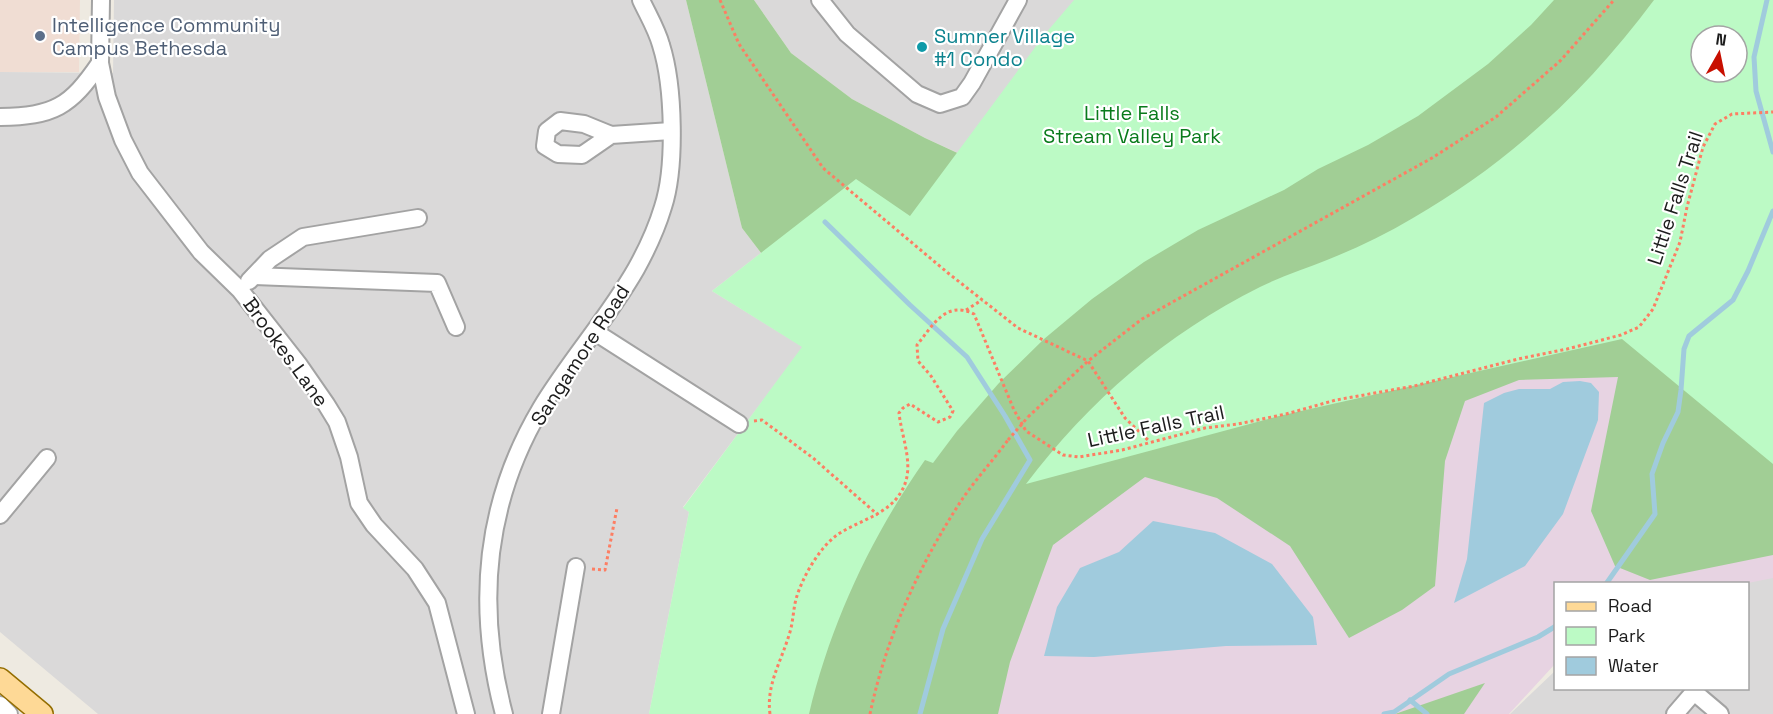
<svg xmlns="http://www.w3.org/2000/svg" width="1773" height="714" font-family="'Space Grotesk',sans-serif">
<rect width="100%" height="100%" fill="#eeeae1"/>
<g fill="#dad9d9">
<polygon points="114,0 686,0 742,228 761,253 712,291 803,347 683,507 689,512 649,714 98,714 0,632 0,72 113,73"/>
<polygon points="754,0 1083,0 991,168 925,138 852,99 791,53"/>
<polygon points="1773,555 1773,714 1510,714 1555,671 1556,688 1748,688 1748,584 1647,583"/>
</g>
<polygon fill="#e7d3e2" points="1622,339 1773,464 1773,578 1743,584 1556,584 1555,664 1509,714 920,714 1017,479"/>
<polygon fill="#f0ddd3" points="0,0 80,0 79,72 0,72"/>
<g fill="#a1ce95" fill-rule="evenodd">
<path d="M686,0H754L791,53L852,99L925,138L990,168L1083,0H1773V555L1650,580L1615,566L1591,511L1618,377L1519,380L1465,401L1445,461L1435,586L1402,610L1349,638L1290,546L1217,498L1145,477L1053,545L1010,662L998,714H655L829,342L742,228ZM1701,36H1737V72H1701Z"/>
<polygon points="1485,683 1464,714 1395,714"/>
</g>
<g fill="#bcfac5" fill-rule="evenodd">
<path d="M1074,0H1554L1531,25L1488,64L1418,116L1368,145L1318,169L1284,190L1198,230L1144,262L1092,299L1044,339L999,383L957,431L933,463L925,460C871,537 831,622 809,714H649L689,512L683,508L802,347L712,291L856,179L910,216L1045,34Z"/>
<path d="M1654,0H1773V464L1622,339L1279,416L1026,484C1089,401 1166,334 1260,287C1282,276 1305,269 1327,260C1357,248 1386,234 1413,218C1509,163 1588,89 1654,0ZM1701,36H1737V72H1701Z"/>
</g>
<g fill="#a0cbdd">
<polygon points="1580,381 1591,383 1599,392 1598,420 1563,514 1525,566 1454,603 1467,559 1484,403 1504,393 1519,389 1550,389 1563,382"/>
<polygon points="1153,521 1215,533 1272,564 1313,617 1317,645 1226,646 1094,657 1044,656 1057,607 1080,568 1119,552"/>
</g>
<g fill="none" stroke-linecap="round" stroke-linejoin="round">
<g stroke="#a0cbdd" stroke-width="5">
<polyline points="1767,0 1754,57 1756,91 1773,152"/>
<polyline points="825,222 910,305 967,357 1005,416 1030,460 982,539 943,629 920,714"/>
<polyline points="1606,584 1655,514 1652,474 1663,443 1678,412 1681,390 1684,349 1689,336 1733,300 1748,271 1773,211"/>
<polyline points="1410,700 1427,714"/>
<polyline points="1384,714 1394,712 1449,674 1538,637 1556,626"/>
</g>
<defs>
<g id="minor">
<polyline points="101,0 100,63 107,97 123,140 140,173 201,252 240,290 299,365 326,404 337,422 349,457 359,503 374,525 415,569 437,603 466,714"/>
<polyline points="820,0 847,34 917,94 940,104 962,97 972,83 1018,0"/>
<path d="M0,117C54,116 70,107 100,63"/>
<polyline points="611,135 582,155 558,154 545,146 547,131 560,121 584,124 611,135 671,131"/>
<polyline points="254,276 437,283 456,327"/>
<polyline points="249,281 270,259 303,237 418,218"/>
<polyline points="595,332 739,424"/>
<polyline points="0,515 47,458"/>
<polyline points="0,705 9,714"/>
<path d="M504,714C476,608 484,504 541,408C570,360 608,318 636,269C646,251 657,227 663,207C676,167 674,86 661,45C657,30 648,15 641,0"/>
<polyline points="551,714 576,567"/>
<polyline points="1675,714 1694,692 1720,714"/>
</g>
<polyline id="major" points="0,679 42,714"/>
</defs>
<use href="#minor" stroke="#a3a3a3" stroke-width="20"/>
<use href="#major" stroke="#946e00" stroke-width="24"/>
<g stroke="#fd7e63" stroke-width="3" stroke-dasharray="3 3" stroke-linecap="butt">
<polyline points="720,0 739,44 823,168 948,273 1018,328 1088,361 1125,418 1150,442"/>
<polyline points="966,310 982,300"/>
<polyline points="1028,417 1088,361 1142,319 1432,158 1496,117 1560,61 1614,0"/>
<polyline points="754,421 762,420 813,458 878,515"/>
<polyline points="592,569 605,570 617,508"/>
<path d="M770,714C766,685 781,662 789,635C793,624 793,611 796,599C802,578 819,548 837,535C857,521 888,515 901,492C916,468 902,440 899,413L903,408L910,404L938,422L950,417L953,411L931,376L918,361L917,345C933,325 946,300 974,314L1014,410L1026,431L1063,455L1079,457L1122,450L1205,428L1238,424L1286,414L1336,400L1414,386L1518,359L1567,349L1621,335L1639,327L1653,309L1680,242L1687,207L1703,147L1715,124L1732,114L1773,112"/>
<path d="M870,714C886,637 920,563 963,498C977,478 994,459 1008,440"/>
</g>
<use href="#minor" stroke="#fff" stroke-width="16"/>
<use href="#major" stroke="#fed996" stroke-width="21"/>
<polyline stroke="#fd7e63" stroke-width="3" stroke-dasharray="3 3" stroke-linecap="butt" points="1008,440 1028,417"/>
</g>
<circle fill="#5c6f8a" stroke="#fff" stroke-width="2" cx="40" cy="36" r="6"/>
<circle fill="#0f9aa8" stroke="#fff" stroke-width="2" cx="922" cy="47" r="6"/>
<g text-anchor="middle" stroke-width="4.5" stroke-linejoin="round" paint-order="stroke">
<g font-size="20" fill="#4e5e75" stroke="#fff" text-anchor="start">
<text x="52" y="32">Intelligence Community<tspan x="52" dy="23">Campus Bethesda</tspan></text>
</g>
<g font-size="20" fill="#0d838f" stroke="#fff" text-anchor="start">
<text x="934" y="43">Sumner Village<tspan x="934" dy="23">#1 Condo</tspan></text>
</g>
<g font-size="20" fill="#097b1b" stroke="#fff">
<text x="1132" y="120">Little Falls<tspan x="1132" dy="23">Stream Valley Park</tspan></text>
</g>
<g font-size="20" fill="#1c1c1c" stroke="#fff">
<text transform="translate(1675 198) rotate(-72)" y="7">Little Falls Trail</text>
<text transform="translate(286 352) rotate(54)" y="7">Brookes Lane</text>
<text transform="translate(580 355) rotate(-57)" y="7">Sangamore Road</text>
<text transform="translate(1156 426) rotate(-12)" y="7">Little Falls Trail</text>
</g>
</g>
<rect x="1554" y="582" width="195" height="108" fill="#ffffff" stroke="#a4a4a4" stroke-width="1.5"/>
<rect x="1566" y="602" width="30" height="9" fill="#fed996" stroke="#a4a4a4" stroke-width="1.5"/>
<text x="1608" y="612" font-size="18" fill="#1c1c1c">Road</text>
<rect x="1566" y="627" width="30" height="18" fill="#bcfac5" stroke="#a4a4a4" stroke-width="1.5"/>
<text x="1608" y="642" font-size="18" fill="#1c1c1c">Park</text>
<rect x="1566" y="657" width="30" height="18" fill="#a0cbdd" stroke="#a4a4a4" stroke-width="1.5"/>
<text x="1608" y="672" font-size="18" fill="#1c1c1c">Water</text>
<g transform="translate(1719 54) rotate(9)"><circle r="28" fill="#ffffff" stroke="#a4a4a4" stroke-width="1.5"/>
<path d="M0-4.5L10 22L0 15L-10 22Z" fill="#c80f00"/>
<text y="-9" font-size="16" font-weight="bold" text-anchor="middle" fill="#1c1c1c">N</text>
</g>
</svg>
